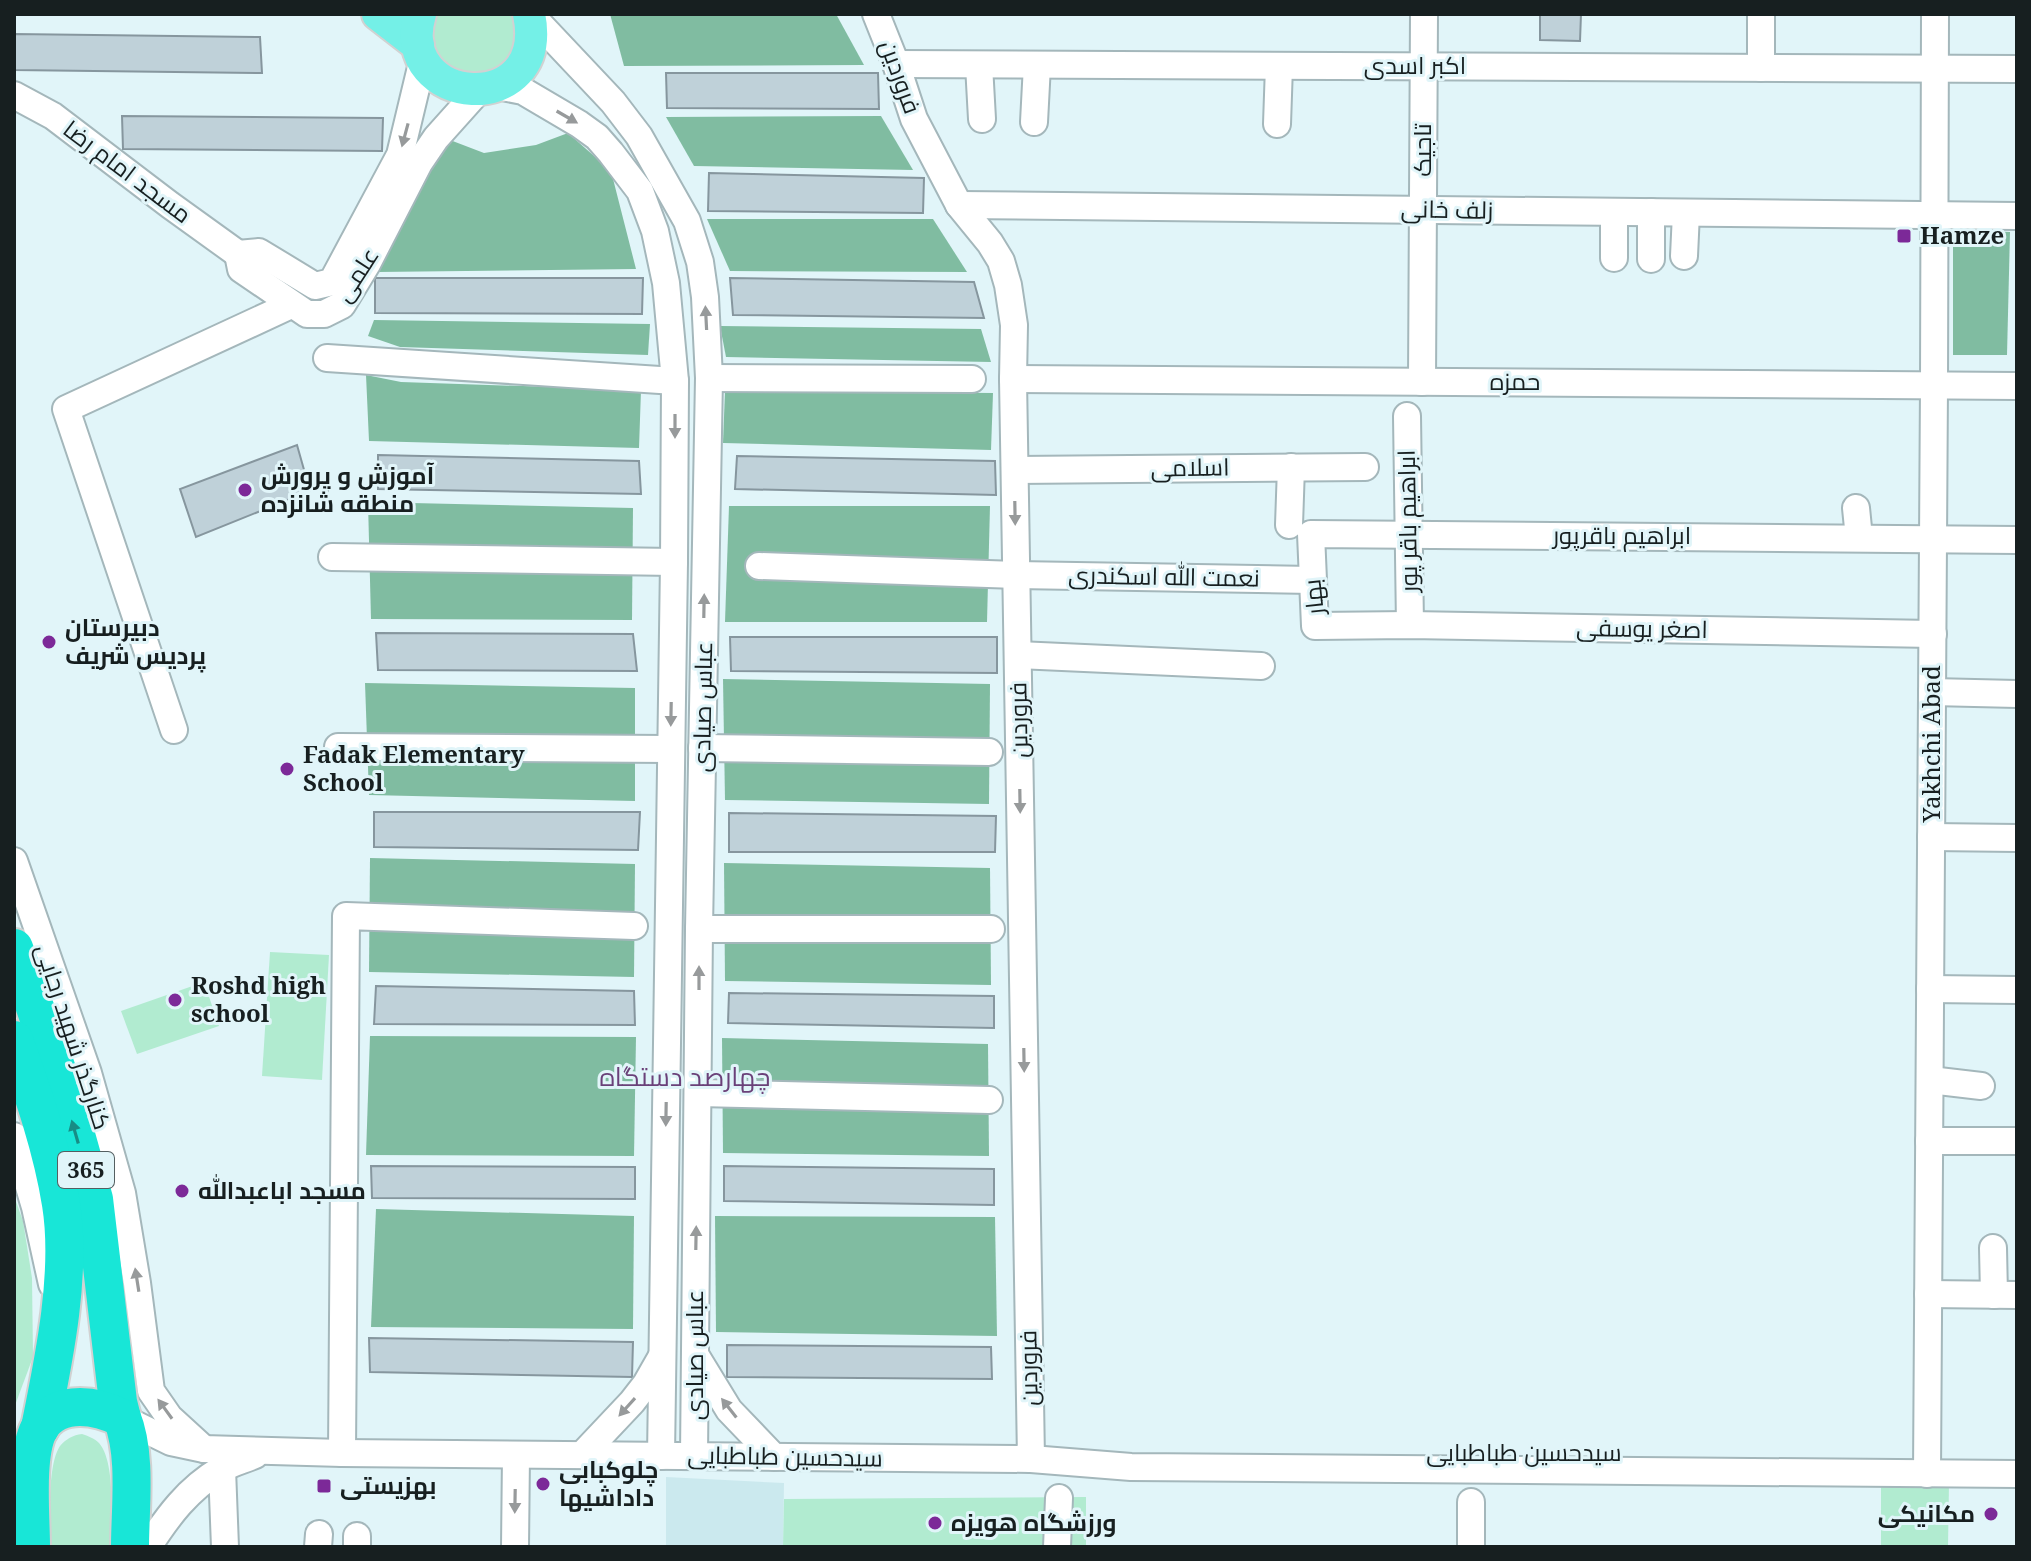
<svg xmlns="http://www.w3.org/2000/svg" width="2031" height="1561" font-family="'Noto Serif',Cairo,serif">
<rect width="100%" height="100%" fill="#e1f5f9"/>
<polygon fill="#cbe9ee" points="666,1477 784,1483 783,1547 666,1547"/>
<g fill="#b1ebd0">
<polygon points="434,14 512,14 515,45 509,58 486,75 457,74 436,55 430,27"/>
<polygon points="270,952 329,955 322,1080 262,1076"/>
<polygon points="204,982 219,1026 137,1054 121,1011"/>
<polygon points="14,1196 23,1221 32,1278 33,1357 14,1408"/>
<path d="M82,1434C88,1436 94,1438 99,1443C116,1462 111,1522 111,1547H50C50,1523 47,1465 60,1446C66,1439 73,1435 82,1434Z"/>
<polygon points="1881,1481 1949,1482 1948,1547 1881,1547"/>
<polygon points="1086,1497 1086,1547 783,1547 784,1499"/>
</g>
<g fill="#80bca1">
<polygon points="610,14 836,14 864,65 624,66"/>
<polygon points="881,116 913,170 694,166 666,117"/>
<polygon points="568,133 611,171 636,269 377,272 415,171 450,140 484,153 536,145"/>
<polygon points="707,219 933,219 967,272 730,271"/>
<polygon points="1953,229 2010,232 2007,355 1953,355"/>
<polygon points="374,320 650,324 648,355 400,347 368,336"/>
<polygon points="720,326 981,329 991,362 726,357"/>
<polygon points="366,375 401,382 641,390 639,448 369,441"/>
<polygon points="725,391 993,393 991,450 723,443"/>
<polygon points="368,502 633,508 632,620 371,619"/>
<polygon points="729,506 990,506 987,622 725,622"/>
<polygon points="723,679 990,684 989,804 725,800"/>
<polygon points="365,683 635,688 635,801 369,795"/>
<polygon points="370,858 635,864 634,977 369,972"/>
<polygon points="724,863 990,868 991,985 725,981"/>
<polygon points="370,1036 636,1037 634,1156 366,1155"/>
<polygon points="722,1038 988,1044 989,1156 723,1153"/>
<polygon points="376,1209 634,1216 633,1329 371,1327"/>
<polygon points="715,1216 995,1217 997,1336 716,1332"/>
</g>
<g fill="#bfd1d9" stroke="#86969e" stroke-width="2">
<polygon points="1540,14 1581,14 1580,41 1540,40"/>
<polygon points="14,34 260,37 262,73 14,70"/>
<polygon points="666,73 878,73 879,109 667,108"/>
<polygon points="122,116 383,118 382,151 123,149"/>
<polygon points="709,173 924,178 923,213 708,211"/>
<polygon points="375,278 643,278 642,314 375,313"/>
<polygon points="730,278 974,282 984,318 733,315"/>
<polygon points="297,445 310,491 196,537 180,489"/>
<polygon points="378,455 639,461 641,494 378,489"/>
<polygon points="737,456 995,461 996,495 735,489"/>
<polygon points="376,633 633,634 637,671 378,670"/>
<polygon points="730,637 997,637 997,673 731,671"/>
<polygon points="374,812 640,812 638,850 374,847"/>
<polygon points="729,813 996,816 995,852 729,852"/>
<polygon points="376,986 634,991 635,1025 374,1024"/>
<polygon points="729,993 994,996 994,1028 728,1023"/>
<polygon points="371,1166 635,1167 635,1199 372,1198"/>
<polygon points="724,1166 994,1169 994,1205 724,1201"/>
<polygon points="369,1338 633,1342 632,1377 370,1372"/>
<polygon points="727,1345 991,1347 992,1379 727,1377"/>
</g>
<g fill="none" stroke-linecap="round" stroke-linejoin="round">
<defs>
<g id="minor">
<polyline points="530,14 613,102 639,136 687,221 700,262 705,297 709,378 699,929 694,1456"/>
<polyline points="876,14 896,64 914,119 959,205 990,243 1001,261 1008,285 1014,325 1013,379 1031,1459"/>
<polyline points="896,64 2017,69"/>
<polyline points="979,65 982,119"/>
<polyline points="1761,68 1761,14"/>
<polyline points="497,86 523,91 579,124 597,137 611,153 640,191 655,231 666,283 675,381 674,562 661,1456"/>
<polyline points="14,95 53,116 170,205 238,254"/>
<polyline points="1034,122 1037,65"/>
<polyline points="1277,124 1279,66"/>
<polyline points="959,205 2017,216"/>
<polyline points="1651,212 1651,259"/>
<polyline points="238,254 241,269 307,314 324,314 342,305 367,264 419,163 436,138 479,90"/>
<polyline points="238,254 259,252 315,286 332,282 400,155 423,59"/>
<polyline points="1684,256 1686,213"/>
<polyline points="1614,258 1614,212"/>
<polyline points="327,358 675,381"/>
<polyline points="709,378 972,379"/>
<polyline points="1013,379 2017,386"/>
<polyline points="1422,382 1424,14"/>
<polyline points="1407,416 1410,625"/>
<polyline points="1015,470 1365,467"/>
<polyline points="1856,508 1859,538"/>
<polyline points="1289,525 1291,467"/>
<polyline points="332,557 674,562"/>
<polyline points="759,566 1016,575 1312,580"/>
<polyline points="1933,634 1410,625 1315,626 1311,534 2017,540"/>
<polyline points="1018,655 1261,666"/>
<polyline points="1932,692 2017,694"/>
<polyline points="174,730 66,409 291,305"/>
<polyline points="338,747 670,749"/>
<polyline points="702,748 989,752"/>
<polyline points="1931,837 2017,838"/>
<polyline points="14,861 88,1073 122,1193 137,1283 151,1391 169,1417 204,1449"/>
<polyline points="699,929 991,929"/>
<polyline points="1930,989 2017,990"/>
<polyline points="1930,1080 1981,1086"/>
<polyline points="698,1093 989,1100"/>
<polyline points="14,1136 35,1207 52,1284"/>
<polyline points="1929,1141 2017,1141"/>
<polyline points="1993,1248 1994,1295"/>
<polyline points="1928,1294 2017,1295"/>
<polyline points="696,1356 729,1410 774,1457"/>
<polyline points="122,1418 171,1442 204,1449 342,1453 1031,1459 1131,1467 2017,1474"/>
<polyline points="342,1453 346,916 634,926"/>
<polyline points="582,1455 632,1402 646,1384 662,1356"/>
<polyline points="222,1469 225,1547"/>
<polyline points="1927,1474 1934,386 1935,14"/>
<path d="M148,1547C168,1516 188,1489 220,1470C230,1463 244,1460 255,1455"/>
<polyline points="318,1547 319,1534"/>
<polyline points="357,1547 357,1536"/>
<polyline points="515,1547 516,1455"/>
<polyline points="1057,1547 1059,1498"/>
<polyline points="1471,1547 1471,1502"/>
</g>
<g id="major">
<polyline points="378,14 418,45"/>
<path d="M420,14C392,108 551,120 529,14"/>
</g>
<g id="highway">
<polyline points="14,948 61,1081 94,1199 118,1402 122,1418"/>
<path d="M14,1040C33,1093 52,1148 61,1204C72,1273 54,1359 40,1428"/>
<path d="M31,1547C31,1517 25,1455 39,1429C48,1413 63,1407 80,1407C96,1407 108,1411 122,1418C137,1455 130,1508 130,1547"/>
</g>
</defs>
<use href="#minor" stroke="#a4b7bb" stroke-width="30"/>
<use href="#major" stroke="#d1d2d2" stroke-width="36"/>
<use href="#highway" stroke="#d1d2d2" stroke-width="42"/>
<use href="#minor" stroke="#fff" stroke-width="26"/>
<use href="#major" stroke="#74f0e7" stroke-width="32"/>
<use href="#highway" stroke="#18e6d7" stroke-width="38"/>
</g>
<defs><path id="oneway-solid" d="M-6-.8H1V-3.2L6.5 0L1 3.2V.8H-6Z" transform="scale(2)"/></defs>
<g fill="#979a9b">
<use href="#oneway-solid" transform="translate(567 117) rotate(30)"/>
<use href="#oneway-solid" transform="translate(405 135) rotate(105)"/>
<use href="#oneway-solid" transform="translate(706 318) rotate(-93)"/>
<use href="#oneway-solid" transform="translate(675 426) rotate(90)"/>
<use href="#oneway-solid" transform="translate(1015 513) rotate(89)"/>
<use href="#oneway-solid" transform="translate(704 606) rotate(-89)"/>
<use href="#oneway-solid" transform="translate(671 714) rotate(91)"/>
<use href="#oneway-solid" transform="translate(1020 801) rotate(89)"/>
<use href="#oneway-solid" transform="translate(699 978) rotate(-90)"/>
<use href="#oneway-solid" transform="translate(1024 1060) rotate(89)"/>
<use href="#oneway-solid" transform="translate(666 1114) rotate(91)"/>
<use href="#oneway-solid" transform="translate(696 1238) rotate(-89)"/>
<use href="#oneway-solid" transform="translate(137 1280) rotate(-99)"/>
<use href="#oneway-solid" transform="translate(627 1407) rotate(132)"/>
<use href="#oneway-solid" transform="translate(729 1408) rotate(-128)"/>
<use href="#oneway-solid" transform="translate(165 1409) rotate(-126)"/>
<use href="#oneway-solid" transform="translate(515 1501) rotate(91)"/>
</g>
<use fill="#188c85" href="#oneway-solid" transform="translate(75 1132) rotate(-106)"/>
<g fill="#7c2998" stroke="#e1f5f9" stroke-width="3">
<rect x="1896" y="228" width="16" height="16" rx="4"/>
<circle cx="245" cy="490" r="8"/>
<circle cx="49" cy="642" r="8"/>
<circle cx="287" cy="769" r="8"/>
<circle cx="175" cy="1000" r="8"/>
<circle cx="182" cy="1191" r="8"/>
<circle cx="543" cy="1484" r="8"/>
<rect x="316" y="1478" width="16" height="16" rx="4"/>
<circle cx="1991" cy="1514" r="8"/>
<circle cx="935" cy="1523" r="8"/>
</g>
<g text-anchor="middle" stroke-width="6" stroke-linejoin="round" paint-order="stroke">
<rect fill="#e1f5f9" stroke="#545f61" stroke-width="2" x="58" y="1152" width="56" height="36" rx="6"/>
<g font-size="22" font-weight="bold" fill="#171f20">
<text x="86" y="1178">365</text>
</g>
<g font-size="24" fill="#171f20" stroke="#e1f5f9">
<text x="1415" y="74">اکبر اسدی</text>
<text transform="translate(900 77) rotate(70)" y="8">فروردین</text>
<text transform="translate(1423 150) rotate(-90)" y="8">تاجیک</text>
<text transform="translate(127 172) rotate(37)" y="8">مسجد امام رضا</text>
<text transform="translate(1447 210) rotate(1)" y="8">زلف خانی</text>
<text transform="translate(357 275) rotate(-57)" y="8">علمی</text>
<text x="1515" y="390">حمزه</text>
<text transform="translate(1190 468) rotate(-1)" y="8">اسلامی</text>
<text transform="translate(1408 521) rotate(-91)" y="8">ابراهیم باقر پور</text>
<text x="1622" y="544">ابراهیم باقرپور</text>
<text transform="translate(1164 577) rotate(1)" y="8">نعمت الله اسکندری</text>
<text transform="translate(1314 597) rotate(-96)" y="8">بهار</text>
<text transform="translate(1642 629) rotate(1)" y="8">اصغر یوسفی</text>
<text transform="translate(703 707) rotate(-89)" y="8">عباس صیادی</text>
<text transform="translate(1019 720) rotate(-91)" y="8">فروردین</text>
<text transform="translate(1932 744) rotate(-90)" y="8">Yakhchi Abad</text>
<text transform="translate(73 1037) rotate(72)" y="8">کنارگذر شهید رجایی</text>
<text transform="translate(695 1355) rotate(-90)" y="8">عباس صیادی</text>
<text transform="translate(1029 1368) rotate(-91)" y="8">فروردین</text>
<text x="1524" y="1461">سیدحسین طباطبایی</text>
<text transform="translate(785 1457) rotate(1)" y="8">سیدحسین طباطبایی</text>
</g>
<g font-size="24" font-weight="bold" fill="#171f20" stroke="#e1f5f9" text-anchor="start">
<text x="1920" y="244">Hamze</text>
<text x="261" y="484">آموزش و پرورش<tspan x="261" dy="28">منطقه شانزده</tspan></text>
<text x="65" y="636">دبیرستان<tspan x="65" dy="28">پردیس شریف</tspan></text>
<text x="303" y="763">Fadak Elementary<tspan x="303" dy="28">School</tspan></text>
<text x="191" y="994">Roshd high<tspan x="191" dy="28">school</tspan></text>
<text x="198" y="1199">مسجد اباعبدالله</text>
<text x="559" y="1478">چلوکبابی<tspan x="559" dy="28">داداشیها</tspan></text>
<text x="340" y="1494">بهزیستی</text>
<text x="1975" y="1522" text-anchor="end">مکانیکی</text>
<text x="951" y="1531">ورزشگاه هویزه</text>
</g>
<g font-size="26" fill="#6a4179" stroke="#e1f5f9">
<text x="685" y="1086">چهارصد دستگاه</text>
</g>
</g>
<rect width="2031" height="1561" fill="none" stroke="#171f20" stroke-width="32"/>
</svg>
